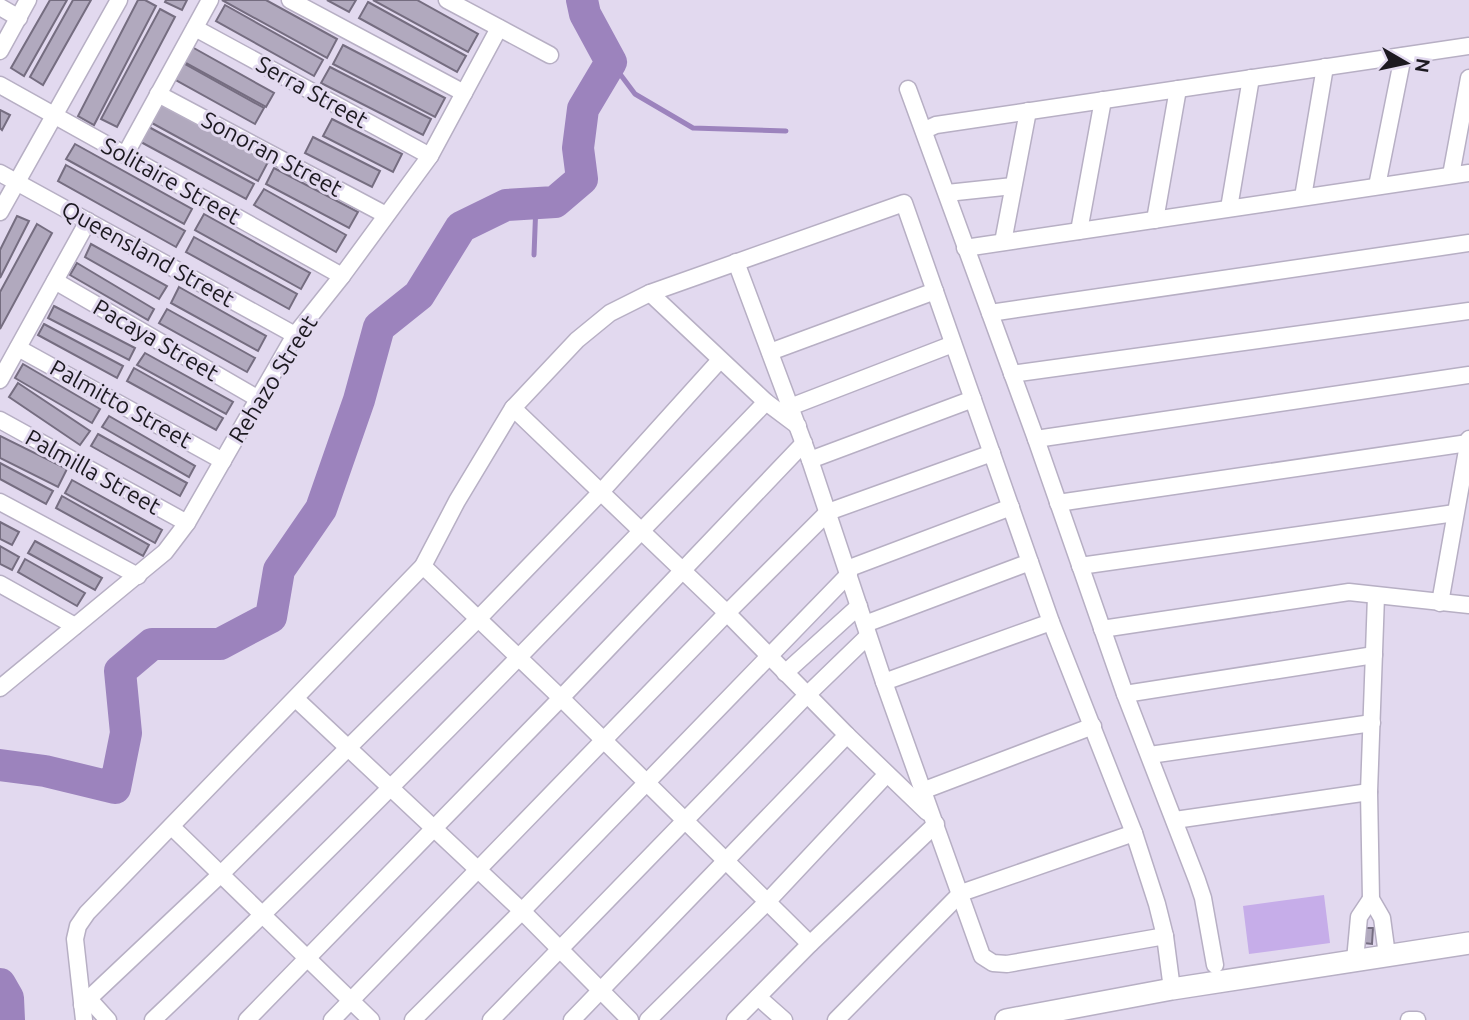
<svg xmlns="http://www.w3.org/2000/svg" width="1469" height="1020" font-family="Ubuntu,sans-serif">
<rect width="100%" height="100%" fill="#e2d9ef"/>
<polygon fill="#c6ade9" points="1324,895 1330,943 1249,954 1243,906"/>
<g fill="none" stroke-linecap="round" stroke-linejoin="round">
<g stroke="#9c83bd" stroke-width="5">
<polyline points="611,62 635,94 693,128 786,131"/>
<polyline points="534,255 536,203"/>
</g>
<g stroke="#9c83bd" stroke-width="32">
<polyline points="0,765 45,771 115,788 126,733 120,671 152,644 220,644 271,617 279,570 321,509 359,400 379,327 419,295 461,227 506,205 555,202 582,179 578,148 583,109 611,62 585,14 582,0"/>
<polyline points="0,984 8,998 9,1020"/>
</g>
</g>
<g fill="#b1a9be" stroke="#756d80" stroke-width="2">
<polygon points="50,0 67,0 24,76 11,68"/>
<polygon points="73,0 91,0 43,85 30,77"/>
<polygon points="138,0 145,0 156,6 94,125 78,116"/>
<polygon points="166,0 187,0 182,10 165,2"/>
<polygon points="222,0 266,0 337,39 327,58"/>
<polygon points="327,0 356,0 349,12"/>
<polygon points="373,0 417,0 478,34 468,52"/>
<polygon points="368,2 466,56 457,72 359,18"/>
<polygon points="225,5 323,60 314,76 216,21"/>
<polygon points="160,9 175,17 117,127 101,119"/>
<polygon points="343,45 445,98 435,117 333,64"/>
<polygon points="192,47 274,93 266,107 184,62"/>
<polygon points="183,63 264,108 255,124 174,79"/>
<polygon points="330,67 431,119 423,135 321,83"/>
<polygon points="160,103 268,162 258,181 150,122"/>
<polygon points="0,110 10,115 2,130 0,128"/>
<polygon points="332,119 402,154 393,172 323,136"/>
<polygon points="147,126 254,184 246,199 139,141"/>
<polygon points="313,137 380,171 372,187 305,153"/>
<polygon points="75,144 192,209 184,224 66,159"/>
<polygon points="66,165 185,231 176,247 58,181"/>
<polygon points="274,168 358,212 349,228 266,184"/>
<polygon points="264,189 346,235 336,252 254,205"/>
<polygon points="204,214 310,273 301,289 195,230"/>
<polygon points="17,216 29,221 0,278 0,250"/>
<polygon points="37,224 52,233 0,329 0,292"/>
<polygon points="194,237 297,294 289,309 186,252"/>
<polygon points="91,244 167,286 159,299 85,257"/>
<polygon points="77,263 154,309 148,320 70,275"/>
<polygon points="179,287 266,336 258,351 171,303"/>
<polygon points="54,306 135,348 129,360 48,318"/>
<polygon points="167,309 255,358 247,372 159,323"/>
<polygon points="44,324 123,366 117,378 38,335"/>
<polygon points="145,353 233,402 226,414 137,365"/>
<polygon points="23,364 100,409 92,423 15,378"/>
<polygon points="134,368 223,418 216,430 127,381"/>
<polygon points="18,383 90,431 80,445 9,397"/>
<polygon points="109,416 195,466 189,477 102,427"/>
<polygon points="98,434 187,483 180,496 91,446"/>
<polygon points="0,436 67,469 58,487 0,458"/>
<polygon points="0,463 53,491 46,504 0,479"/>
<polygon points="72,480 162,530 155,543 65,493"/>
<polygon points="62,496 149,545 143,556 56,508"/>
<polygon points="0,522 19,532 12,545 0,539"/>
<polygon points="35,541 102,578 95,590 28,553"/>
<polygon points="0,546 19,557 12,570 0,564"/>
<polygon points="25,559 85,593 77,606 18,572"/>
<polygon points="1365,928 1373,928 1372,944 1364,943"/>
</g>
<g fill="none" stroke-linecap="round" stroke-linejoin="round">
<defs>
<g id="minor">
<polyline points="290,0 464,93"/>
<polyline points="447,0 550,55"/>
<polyline points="0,7 19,18"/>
<polyline points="195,28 430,156"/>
<polyline points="0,51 28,0"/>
<polyline points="0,85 342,276"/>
<polyline points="908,89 1036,439 1125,694 1197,880 1203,898 1215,965"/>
<polyline points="158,94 386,215"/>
<polyline points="925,130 936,125 1469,46"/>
<polyline points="125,155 210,0"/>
<polyline points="0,173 295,335"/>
<polyline points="1451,175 1469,78"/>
<polyline points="1377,186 1403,56"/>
<polyline points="947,193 1013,186"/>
<polyline points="1303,197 1325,67"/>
<polyline points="1229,208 1251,78"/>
<polyline points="0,212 119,0"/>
<polyline points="1155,220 1178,89"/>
<polyline points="1079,231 1103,100"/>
<polyline points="1003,242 1028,111"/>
<polyline points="965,248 1469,173"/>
<polyline points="736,262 810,460 884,682 982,956 993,963 1007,964 1165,936"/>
<polyline points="55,281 257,398"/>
<polyline points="650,293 766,402 798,426"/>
<polyline points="990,313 1469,243"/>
<polyline points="18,348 223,461"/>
<polyline points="770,352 935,291"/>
<polyline points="1012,374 1469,311"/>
<polyline points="0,380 88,221"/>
<polyline points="790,407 953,344"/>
<polyline points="513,408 727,613 847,735 927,812"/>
<polyline points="0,420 187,523"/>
<polyline points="1036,439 1469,375"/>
<polyline points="810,460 973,399"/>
<polyline points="0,502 138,576"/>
<polyline points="1058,503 1468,443"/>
<polyline points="423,566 561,698 810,944"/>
<polyline points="1080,566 1455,513"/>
<polyline points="847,569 1011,507"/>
<polyline points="0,584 75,626"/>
<polyline points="1376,596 1369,792 1371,899 1382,918 1387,955"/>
<polyline points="1440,603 1469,439"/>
<polyline points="865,624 1030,562"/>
<polyline points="1102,629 1349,592 1469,605"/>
<polyline points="785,673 859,606"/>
<polyline points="884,682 1051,622"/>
<polyline points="0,688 165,552 187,523 295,335 342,276 430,156 499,28"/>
<polyline points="1125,694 1374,655"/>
<polyline points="296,699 522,911 630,1020"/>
<polyline points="1150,755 1372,723"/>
<polyline points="922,791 1093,726"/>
<polyline points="1175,820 1369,792"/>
<polyline points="172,827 371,1020"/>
<polyline points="1355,960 1359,917 1371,899"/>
<polyline points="758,997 784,1020"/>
<polyline points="89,999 108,1020"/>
<polyline points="82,1005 221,874 478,619 601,492 720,360"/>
<polyline points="84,1020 75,939 78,926 87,913 423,566 457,501 513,408 577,340 610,313 650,293 904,203 1051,622 1134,833 1157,904 1165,936 1172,989"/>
<path d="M153,1020C364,820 564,611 766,402"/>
<polyline points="247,1020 561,698 804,443"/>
<polyline points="332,1020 727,613 828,512 992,453"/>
<polyline points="413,1020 522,911 849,574"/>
<polyline points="491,1020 807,695 868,636"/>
<polyline points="572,1020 847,735"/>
<polyline points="648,1020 767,902 887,774"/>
<polyline points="735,1020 810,944 936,824"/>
<polyline points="836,1020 961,893 1134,833"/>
<polyline points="1409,1020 1417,1020"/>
</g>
<polyline id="tertiary" points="1006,1020 1172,989 1469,943"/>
</defs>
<use href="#minor" stroke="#b7afc4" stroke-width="19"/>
<use href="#tertiary" stroke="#b7afc4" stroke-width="24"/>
<use href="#minor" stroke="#fff" stroke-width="16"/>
<use href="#tertiary" stroke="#fff" stroke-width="21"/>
</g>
<g text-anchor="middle" stroke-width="6" stroke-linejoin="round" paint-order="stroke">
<g font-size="23" fill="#1c1920" stroke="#e2d9ef">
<text transform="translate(312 92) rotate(29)" y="8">Serra Street</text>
<text transform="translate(272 154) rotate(28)" y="8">Sonoran Street</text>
<text transform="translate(171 181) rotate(29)" y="8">Solitaire Street</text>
<text transform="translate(148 254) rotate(29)" y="8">Queensland Street</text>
<text transform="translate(156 340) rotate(30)" y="8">Pacaya Street</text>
<text transform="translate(273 379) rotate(-58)" y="8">Rehazo Street</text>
<text transform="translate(121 404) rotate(29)" y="8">Palmitto Street</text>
<text transform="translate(93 472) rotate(29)" y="8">Palmilla Street</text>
</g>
</g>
<g transform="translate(1406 63) rotate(99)" stroke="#e2d9ef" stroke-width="5" paint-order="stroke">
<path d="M0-5L12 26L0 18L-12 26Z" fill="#1c1920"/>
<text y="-10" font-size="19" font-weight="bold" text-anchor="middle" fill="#1c1920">N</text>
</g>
</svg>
